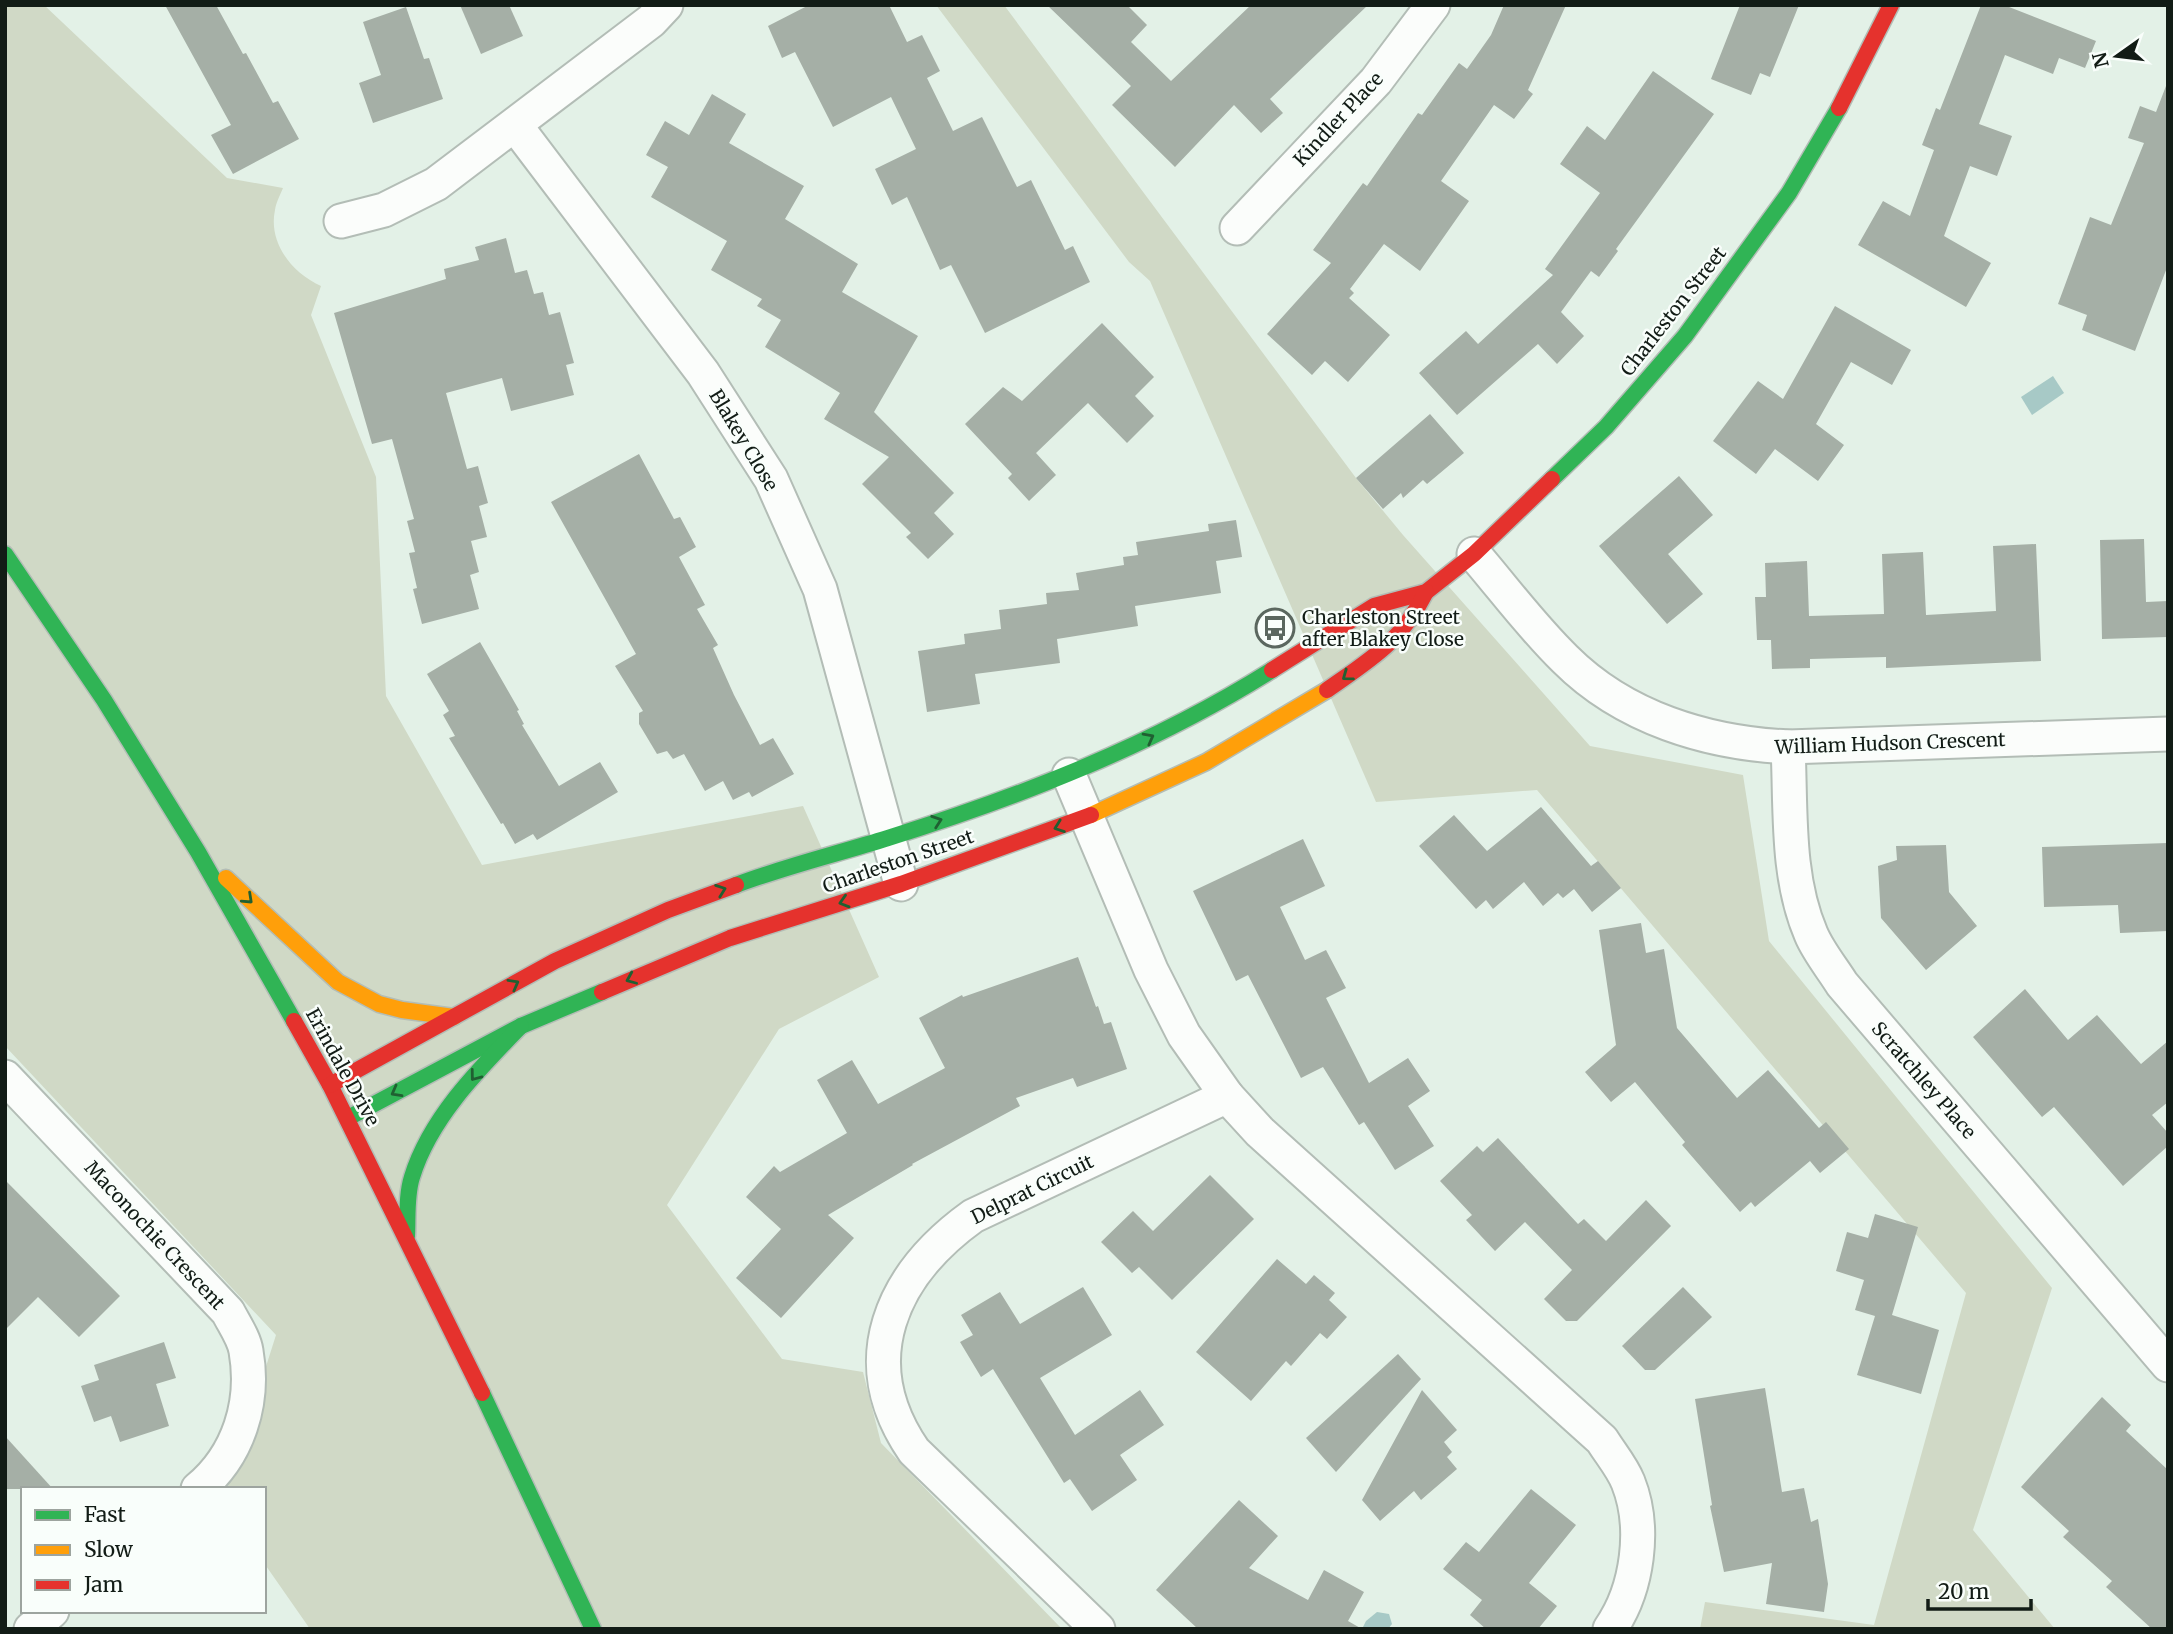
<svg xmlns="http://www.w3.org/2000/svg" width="2173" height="1634" font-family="Merriweather,serif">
<rect width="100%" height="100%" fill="#e3f1e7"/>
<g fill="#d0d9c6">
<path d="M5,5H44L227,178L283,188C280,195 276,203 275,210C268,243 292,273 321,286L311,315L376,477L386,696L482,865L803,806L879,977L779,1029L667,1205L782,1359L863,1372L881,1443L1062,1629H310L264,1563V1489H227L276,1335L5,1046Z"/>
<polygon points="936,5 1004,5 1356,478 1403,535 1590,746 1743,775 1769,941 2052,1288 1973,1530 2055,1629 1700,1629 1705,1602 1874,1625 1966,1293 1537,790 1376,802 1150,281 1129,262"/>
</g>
<g fill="#a7c9c6">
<polygon points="2053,376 2064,393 2032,415 2021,397"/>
<polygon points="1377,1612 1389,1614 1392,1624 1388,1629 1362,1629 1366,1621"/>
</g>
<g fill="#a5afa6">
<polygon points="165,5 216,5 243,54 246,53 273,103 278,101 299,139 233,174 211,135 231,125"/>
<polygon points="460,5 509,5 523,36 481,54"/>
<polygon points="809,5 889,5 907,42 922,35 940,71 927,78 953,131 982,117 1017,187 1031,180 1065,250 1073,246 1090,282 985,333 951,265 940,270 907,197 892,205 875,169 916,149 891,97 833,127 795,52 782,58 768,26"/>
<polygon points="1047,5 1127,5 1147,25 1131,42 1171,81 1251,5 1368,5 1270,99 1283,113 1261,133 1234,105 1175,167 1112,105 1131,86"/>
<polygon points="1504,5 1566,5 1528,90 1533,94 1514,119 1494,105 1441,181 1469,201 1420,271 1384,244 1350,289 1354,293 1349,298 1390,335 1348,382 1325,361 1312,375 1267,334 1331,263 1313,250 1363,183 1367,186 1418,113 1422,115 1459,63 1467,69 1491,35"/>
<polygon points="1740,5 1799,5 1770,77 1760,73 1751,95 1711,79"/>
<polygon points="1981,5 2004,5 2096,41 2085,68 2059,58 2053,74 2005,55 1979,124 2012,136 1997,176 1970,166 1944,236 1991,263 1966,307 1858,245 1883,201 1910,216 1934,150 1922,145 1936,108 1940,110"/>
<polygon points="406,7 424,59 429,58 443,99 373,123 359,83 381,75 363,22"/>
<polygon points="1653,71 1714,114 1616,249 1618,251 1599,277 1591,271 1561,312 1584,336 1557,364 1538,344 1457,415 1419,373 1466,331 1478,344 1553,275 1545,269 1600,193 1560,164 1587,126 1605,140"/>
<polygon points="2166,86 2168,265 2135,351 2082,330 2087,315 2058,304 2090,217 2111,225 2144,143 2128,138 2140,106 2156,112"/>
<polygon points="712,94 746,114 729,143 804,186 785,219 858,264 842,292 918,336 874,412 954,493 934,513 954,534 928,559 906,537 911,533 862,484 889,457 824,419 840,393 765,347 781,320 757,306 762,299 711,270 727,241 651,197 668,167 646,155 665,121 689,135"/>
<polygon points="506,238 515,273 527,270 534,294 543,292 549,315 560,312 574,363 566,365 574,395 511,411 502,378 446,393 467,469 478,466 488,503 479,506 487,537 471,541 479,572 470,575 479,609 422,624 413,589 417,588 409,553 415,552 407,521 414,519 392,439 372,444 334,313 446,279 444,269 479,260 475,247"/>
<polygon points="1835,306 1911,350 1892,385 1851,362 1816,424 1844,445 1818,481 1775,449 1756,474 1713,441 1758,381 1783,399"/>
<polygon points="1102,323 1154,377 1135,396 1154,416 1127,443 1088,403 1036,453 1056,475 1029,501 1008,478 1012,474 965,424 1003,387 1022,401"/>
<polygon points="1430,414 1464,453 1427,484 1423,480 1403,498 1401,493 1383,509 1356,478"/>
<polygon points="639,454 674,519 680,517 696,547 679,557 705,605 697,609 718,645 713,648 734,695 760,745 773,738 794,774 752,797 749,792 733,800 723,781 705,791 684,754 673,759 667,751 657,754 639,724 639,713 643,711 615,666 636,654 551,502"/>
<polygon points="1679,476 1713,515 1668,554 1703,594 1667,624 1599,546"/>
<polygon points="1236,520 1242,557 1216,561 1221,593 1135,606 1138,626 1057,639 1060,663 975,674 980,704 927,712 918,651 965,644 964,634 1001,629 999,610 1047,604 1046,593 1079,590 1076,573 1124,565 1123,557 1138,555 1136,542 1209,531 1208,524"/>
<polygon points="2144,539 2146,602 2168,601 2168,637 2102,639 2100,540"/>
<polygon points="2036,544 2041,661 1886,668 1886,657 1810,659 1810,668 1772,669 1771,640 1757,640 1755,597 1766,597 1765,563 1807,561 1809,616 1884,614 1882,554 1923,552 1926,615 1996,611 1993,546"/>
<polygon points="480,642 519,710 517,711 524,724 522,725 559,786 600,762 618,792 537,840 533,834 515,844 503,823 501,824 449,738 455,736 443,715 449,711 427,674"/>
<polygon points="1541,807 1591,866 1598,861 1621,888 1592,912 1574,889 1563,898 1558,893 1543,906 1524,882 1493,909 1486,900 1476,909 1419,846 1454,815 1487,851"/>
<polygon points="1303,839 1325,886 1280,907 1305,960 1326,950 1346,988 1326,998 1369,1083 1408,1058 1430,1091 1408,1106 1434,1146 1395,1170 1364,1122 1359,1125 1323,1067 1301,1078 1248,975 1236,981 1193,891"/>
<polygon points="2168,843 2168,931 2120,933 2118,905 2044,907 2042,847"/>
<polygon points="1946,845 1949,892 1977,926 1926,970 1881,918 1878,866 1897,860 1896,846"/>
<polygon points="1641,923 1646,953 1664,949 1677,1028 1737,1098 1768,1070 1819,1128 1826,1122 1849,1149 1820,1173 1810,1161 1755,1207 1751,1202 1740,1212 1682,1145 1685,1142 1635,1082 1611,1102 1585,1072 1616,1045 1599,930"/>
<polygon points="1078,957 1096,1007 1098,1006 1104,1024 1111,1022 1127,1069 1077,1087 1073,1078 1016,1098 1020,1106 912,1164 913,1165 828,1215 854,1238 781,1318 736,1278 781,1229 746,1197 774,1166 780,1172 847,1133 817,1080 852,1060 878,1104 945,1068 919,1018 962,995 963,997"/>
<polygon points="2025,989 2068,1040 2097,1015 2141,1064 2168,1041 2168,1102 2152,1115 2168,1133 2168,1146 2123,1186 2054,1107 2042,1117 1973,1037"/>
<polygon points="1498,1138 1578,1224 1584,1219 1606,1241 1646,1200 1671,1226 1577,1321 1566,1321 1544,1299 1572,1270 1525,1222 1495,1251 1466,1220 1472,1215 1440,1181 1477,1146 1483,1152"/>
<polygon points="1210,1175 1254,1219 1172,1300 1139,1267 1132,1273 1101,1242 1133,1211 1153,1231"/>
<polygon points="5,1180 120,1296 79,1337 38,1297 5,1330"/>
<polygon points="1875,1214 1918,1227 1892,1315 1939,1330 1921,1394 1857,1375 1875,1316 1855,1310 1864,1280 1836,1271 1847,1232 1868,1238"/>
<polygon points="1277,1259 1306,1284 1314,1275 1335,1293 1329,1300 1347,1317 1327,1339 1320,1333 1291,1366 1286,1361 1251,1401 1196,1352"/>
<polygon points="1083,1287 1112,1335 1040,1378 1075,1435 1140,1390 1164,1425 1120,1455 1137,1480 1092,1511 1070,1479 1064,1483 993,1369 981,1377 960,1342 973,1335 961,1315 1000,1292 1020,1324"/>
<polygon points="1683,1287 1712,1317 1655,1370 1645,1370 1622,1346"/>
<polygon points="164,1342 176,1378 156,1384 169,1426 120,1442 111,1416 94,1422 81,1386 99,1380 94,1365"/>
<polygon points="1398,1354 1421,1379 1336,1472 1306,1438"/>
<polygon points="1765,1388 1782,1492 1804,1488 1811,1522 1818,1519 1828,1584 1824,1612 1766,1604 1772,1563 1724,1572 1710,1506 1712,1505 1695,1399"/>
<polygon points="1422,1390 1457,1430 1444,1442 1452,1452 1447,1457 1457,1469 1421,1500 1414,1491 1380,1521 1362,1500"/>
<polygon points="2102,1397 2131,1425 2126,1431 2168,1470 2168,1629 2152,1629 2106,1587 2112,1581 2063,1537 2069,1531 2021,1487"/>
<polygon points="5,1436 53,1489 5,1489"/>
<polygon points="1531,1489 1576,1525 1529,1583 1557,1606 1538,1629 1486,1629 1470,1615 1482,1600 1443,1569 1466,1542 1479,1552"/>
<polygon points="1239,1500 1278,1536 1249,1568 1308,1600 1324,1570 1364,1592 1348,1621 1362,1629 1198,1629 1156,1590"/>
</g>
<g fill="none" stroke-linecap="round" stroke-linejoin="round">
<defs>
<g id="street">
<polyline points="515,125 703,373 771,479 820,589 901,884"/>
<polyline points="341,221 384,210 436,184 651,21 666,5"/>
<polyline points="1237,228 1376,81 1433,5"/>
<path d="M1474,554C1504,589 1532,627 1565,659C1624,718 1707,743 1788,747L2168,734"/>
<path d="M1788,747C1791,808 1786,876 1811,934C1818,951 1832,968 1842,984L2168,1365"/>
<path d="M1069,775L1151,970L1184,1035L1227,1096L1260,1132L1602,1440C1610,1453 1622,1467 1628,1482C1646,1527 1638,1589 1610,1629"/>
<path d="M5,1077L228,1312C234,1324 244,1338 246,1351C255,1402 239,1455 198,1489"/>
<polyline points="31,1629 52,1611"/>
<path d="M1098,1629L914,1451C852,1361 891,1275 973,1216L1227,1096"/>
</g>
<g id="fast">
<polyline points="1552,479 1606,427 1685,336 1789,193 1839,108"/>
<polyline points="5,554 104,700 198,852 294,1021"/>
<path d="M736,885C786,866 837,854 888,838C1022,796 1153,745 1272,670"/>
<polyline points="348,1118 521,1026 602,992"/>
<path d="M407,1236C408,1217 406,1196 412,1177C430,1118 479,1069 521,1026"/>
<polyline points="482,1393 593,1629"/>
</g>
<g id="slow">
<polyline points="1091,815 1206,762 1327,690"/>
<polyline points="226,878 338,982 379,1004 402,1010 454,1017"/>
</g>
<g id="jam">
<polyline points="1839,108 1891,5"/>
<polyline points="1272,670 1374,606 1426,592 1474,554 1552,479"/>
<path d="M1327,690C1371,659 1401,642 1426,592"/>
<polyline points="602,992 730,938 901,884 1091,815"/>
<polyline points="294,1021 330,1085 482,1393"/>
<polyline points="330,1085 555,961 668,910 736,885"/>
</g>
</defs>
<use href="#street" stroke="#b3bdb6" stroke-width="37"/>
<use href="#fast" stroke="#b3bdb6" stroke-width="19"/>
<use href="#slow" stroke="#b3bdb6" stroke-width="19"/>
<use href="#jam" stroke="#b3bdb6" stroke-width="19"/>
<use href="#street" stroke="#fbfdfb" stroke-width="33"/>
<use href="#fast" stroke="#30b455" stroke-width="16"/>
<use href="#slow" stroke="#ff9f0a" stroke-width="16"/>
<use href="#jam" stroke="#e5322d" stroke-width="16"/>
</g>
<defs><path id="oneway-chevron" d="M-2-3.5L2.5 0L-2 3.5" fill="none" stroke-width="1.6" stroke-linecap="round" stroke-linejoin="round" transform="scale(1.75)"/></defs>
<g stroke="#206032">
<use href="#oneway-chevron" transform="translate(1347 676) rotate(144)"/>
<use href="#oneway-chevron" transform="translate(1149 738) rotate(-28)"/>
<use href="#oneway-chevron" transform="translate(937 821) rotate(-19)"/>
<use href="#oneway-chevron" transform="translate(1059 827) rotate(160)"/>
<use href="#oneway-chevron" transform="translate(721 890) rotate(-20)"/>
<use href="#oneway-chevron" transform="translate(248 899) rotate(43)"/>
<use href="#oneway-chevron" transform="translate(844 902) rotate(163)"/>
<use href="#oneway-chevron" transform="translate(631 979) rotate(157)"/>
<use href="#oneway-chevron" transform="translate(514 984) rotate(-29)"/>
<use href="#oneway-chevron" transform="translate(475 1076) rotate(127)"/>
<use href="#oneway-chevron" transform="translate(396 1092) rotate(151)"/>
</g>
<defs>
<symbol id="bus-ring" viewBox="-11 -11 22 22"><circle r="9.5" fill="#f9fefb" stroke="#5b675f" stroke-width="1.5"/><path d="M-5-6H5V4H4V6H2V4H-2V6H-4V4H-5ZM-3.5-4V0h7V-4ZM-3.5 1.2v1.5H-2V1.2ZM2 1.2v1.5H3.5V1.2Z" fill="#5b675f"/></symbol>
</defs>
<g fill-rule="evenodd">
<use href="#bus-ring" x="1253" y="606" width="44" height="44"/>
</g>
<g text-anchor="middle" stroke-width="5" stroke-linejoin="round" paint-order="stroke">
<g font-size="19" fill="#121c16" stroke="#f9fefb">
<text transform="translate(1338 119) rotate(-47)" y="7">Kindler Place</text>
<text transform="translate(1673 311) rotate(-52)" y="7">Charleston Street</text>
<text transform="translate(744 440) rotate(59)" y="7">Blakey Close</text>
<text transform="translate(1890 743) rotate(-2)" y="7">William Hudson Crescent</text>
<text transform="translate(898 861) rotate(-19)" y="7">Charleston Street</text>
<text transform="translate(343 1067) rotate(61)" y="7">Erindale Drive</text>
<text transform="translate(1924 1080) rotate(49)" y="7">Scratchley Place</text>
<text transform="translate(1032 1189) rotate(-26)" y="7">Delprat Circuit</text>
<text transform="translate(155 1235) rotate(47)" y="7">Maconochie Crescent</text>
</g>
<g font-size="19" fill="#121c16" stroke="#f9fefb" text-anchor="start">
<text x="1302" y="624">Charleston Street<tspan x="1302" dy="22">after Blakey Close</tspan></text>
</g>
</g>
<rect width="2173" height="1634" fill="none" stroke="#121c16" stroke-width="14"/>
<rect x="21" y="1487" width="245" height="126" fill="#f9fefb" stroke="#9da49f" stroke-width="2"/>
<rect x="35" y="1510" width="35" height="10" fill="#30b455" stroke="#9da49f" stroke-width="2"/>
<text x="84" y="1522" font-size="21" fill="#121c16">Fast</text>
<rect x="35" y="1545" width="35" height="10" fill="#ff9f0a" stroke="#9da49f" stroke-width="2"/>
<text x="84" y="1557" font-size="21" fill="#121c16">Slow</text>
<rect x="35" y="1580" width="35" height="10" fill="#e5322d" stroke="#9da49f" stroke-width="2"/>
<text x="84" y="1592" font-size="21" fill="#121c16">Jam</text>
<g transform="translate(2117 56) rotate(256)" stroke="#f9fefb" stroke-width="5" paint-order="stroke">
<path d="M0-5L12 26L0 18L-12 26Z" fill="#121c16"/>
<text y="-10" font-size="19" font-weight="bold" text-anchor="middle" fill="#121c16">N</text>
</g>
<path d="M1928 1599v10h103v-10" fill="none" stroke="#121c16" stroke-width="3.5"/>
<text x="1938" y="1599" font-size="21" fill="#121c16" stroke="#f9fefb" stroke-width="5" paint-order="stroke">20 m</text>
</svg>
